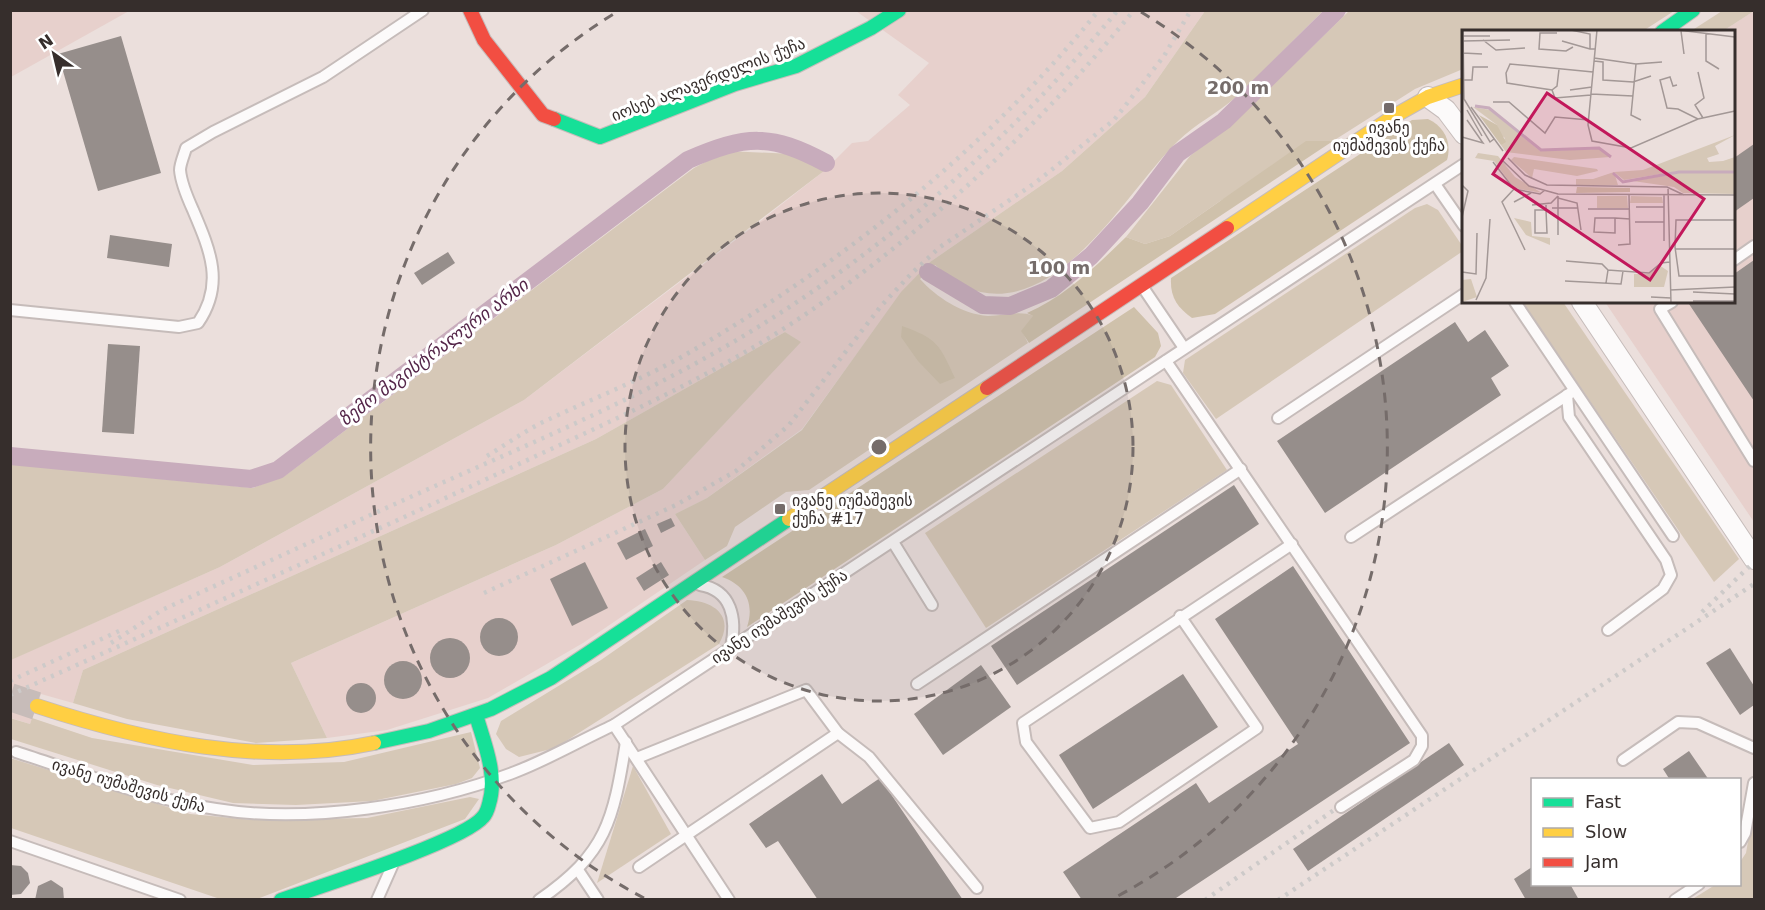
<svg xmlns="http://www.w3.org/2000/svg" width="1765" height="910" font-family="'DejaVu Sans','Noto Sans Georgian',sans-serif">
<rect width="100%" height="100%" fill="#ebdfdc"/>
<g fill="#e7d0cc">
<polygon points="11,10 129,10 129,11 11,77"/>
<polygon points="856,11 1205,11 1145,97 1062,171 930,262 902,292 802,429 707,498 675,514 705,560 583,643 488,698 387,730 327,738 291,663 556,545 663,489 800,342 785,332 596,439 83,670 73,703 41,694 30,724 11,718 10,660 220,567 524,400 758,223 824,171 852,143 868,141 910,105 898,95 929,63"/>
<polygon points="1754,11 1754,522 1605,302 1734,302 1734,32 1723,31"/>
</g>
<g fill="#d6c8b7">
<path d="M1205,11H1323C1294,39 1266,69 1236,97C1218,113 1195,124 1178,141C1125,192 1056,325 964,287C954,283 944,272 935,265L920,279C936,297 962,314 988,316C1003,316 1019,310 1034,316L1022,331L1028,343L809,490L786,492L735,527L727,546L705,560L675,514L707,498L802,430L901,292L930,262L1062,171L1145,97Z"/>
<polygon points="1349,11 1674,11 1643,31 1464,32 1463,69 1415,89 1333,141 1220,201 1170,236 1145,244 1126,237 1190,156 1251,106"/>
<polygon points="1722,11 1754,11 1723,31 1691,31"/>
<polygon points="726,151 793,154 824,171 524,400 220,567 11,660 11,464 253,488 286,475 694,168"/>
<polygon points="1427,204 1438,210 1463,247 1463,251 1216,419 1183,373 1185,360 1415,208"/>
<polygon points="1522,302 1563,302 1739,559 1714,582"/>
<polygon points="785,332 801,342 663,489 556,545 291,663 327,738 256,743 127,719 73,703 83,670 596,439"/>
<polygon points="1157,381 1171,385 1227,470 986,628 925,533"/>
<path d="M687,600C714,601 735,616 719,644L555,748L519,757L506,749L496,734L501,721L601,660Z"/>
<polygon points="10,718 30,724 32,718 92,738 253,765 344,762 471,732 480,768 472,778 456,784 372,801 296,805 233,803 157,785 11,739"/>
<polygon points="10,758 190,814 253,820 367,818 470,797 479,799 465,819 257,899 220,899 11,828"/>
<polygon points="633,766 671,834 597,883"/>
<polygon points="1754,807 1754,899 1691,900 1715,885 1740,884 1740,862 1746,853"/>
</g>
<g fill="#cfc1ab">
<path d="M1428,119C1445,127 1452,143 1447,160L1215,314L1192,318C1177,307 1170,297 1171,278L1412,120Z"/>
<path d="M1306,141H1333L1029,343L1021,331L1033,316L1027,313C1066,296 1096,266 1126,237L1145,244L1170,236Z"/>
<path d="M1134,307L1158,333L1161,346L1155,357L747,627C755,603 745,585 722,577Z"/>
<path d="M902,326C938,339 939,344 955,378L940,384L918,361L901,337Z"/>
</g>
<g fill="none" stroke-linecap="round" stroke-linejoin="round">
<g stroke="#c8acbc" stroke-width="18">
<polyline points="928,272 983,305 1010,306 1051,289 1091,256 1140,203 1177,154 1224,121 1337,10"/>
<path d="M10,456L251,479L278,470L688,160C746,135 770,133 826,163"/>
</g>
</g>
<g fill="#968e8b">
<polygon points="121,36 161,173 98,191 58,54"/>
<polygon points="1754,144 1754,198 1734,212 1734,158"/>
<polygon points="110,235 172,244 169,267 107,258"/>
<polygon points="448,252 455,263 422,285 414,273"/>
<polygon points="1754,260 1754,401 1689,304 1734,302 1734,274"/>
<polygon points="1455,322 1468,342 1485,330 1509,366 1491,378 1501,395 1325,513 1277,441"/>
<polygon points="108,344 140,346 134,434 102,432"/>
<polygon points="1234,485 1259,524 1017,685 991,646"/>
<polygon points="671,518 675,526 661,533 657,524"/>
<polygon points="645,529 653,546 626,560 617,543"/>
<polygon points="585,562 608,608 572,626 550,579"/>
<polygon points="661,562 669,575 644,591 636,578"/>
<polygon points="1293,566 1410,743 1173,900 1082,900 1063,872 1196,783 1209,803 1298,744 1215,619"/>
<circle cx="499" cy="637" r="19"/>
<circle cx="450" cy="658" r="20"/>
<polygon points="1730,648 1754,686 1754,705 1740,715 1706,663"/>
<circle cx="403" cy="680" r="19"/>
<polygon points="981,665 1011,707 943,755 914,714"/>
<polygon points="1183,674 1218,727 1093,809 1059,755"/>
<circle cx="361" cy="698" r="15"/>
<polygon points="1449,743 1464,765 1308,871 1293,849"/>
<polygon points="1689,751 1709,780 1670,780 1663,769"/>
<polygon points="822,774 842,804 880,778 963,900 818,900 778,841 766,848 749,824"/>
<polygon points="10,865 21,866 28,873 30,883 21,894 10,895"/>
<polygon points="1532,867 1532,884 1570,884 1579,900 1526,900 1514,879"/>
<polygon points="51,880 63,888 64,900 35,900 38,886"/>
</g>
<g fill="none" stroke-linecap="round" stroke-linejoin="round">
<polyline stroke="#c7bcb9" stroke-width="28" stroke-dasharray="28 14" stroke-linecap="butt" points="10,697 37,706"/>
<defs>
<g id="lane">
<polyline points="1435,184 1464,226"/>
<polyline points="1734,260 1754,246"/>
<polyline points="1142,286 1184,348"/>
<polyline points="1515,302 1673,536"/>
<polyline points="1672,302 1660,309 1754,461"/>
<path d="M10,310L179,327L198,323C225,284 210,250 193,210C188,199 181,183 180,170C180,164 184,155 186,148L213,132L323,77L423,10"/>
<polyline points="1166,361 1422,736 1422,746 1414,760 1341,807"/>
<polyline points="1567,395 1569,417 1666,560 1671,575 1663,589 1608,630"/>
<polyline points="1278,418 1464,294"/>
<polyline points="1351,537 1572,392"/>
<polyline points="893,542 932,605"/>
<path d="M700,585C732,590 737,619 731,647"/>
<polyline points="1180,616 1257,728 1119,822 1090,828 1026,742 1023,723 1292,544"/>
<polyline points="917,684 1241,469"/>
<polyline points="614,725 729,900"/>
<path d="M16,752C81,773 148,799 216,809C308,824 429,805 515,772C549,759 581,740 614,725L1464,164"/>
<polyline points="637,758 806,690 838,733 869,757 977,888"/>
<polyline points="1623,760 1678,722 1698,723 1754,748"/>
<polyline points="10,841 180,900"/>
<polyline points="1740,842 1745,833 1754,783"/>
<polyline points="639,867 838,733"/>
<polyline points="578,870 598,900"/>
<polyline points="377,900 393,864"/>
<path d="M539,900C607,853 613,821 626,742"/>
<polyline points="1675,900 1699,884"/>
</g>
<g id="street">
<polyline points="1428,97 1446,110 1464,134"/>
<polyline points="1582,302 1754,559"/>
</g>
<g id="fast">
<polyline points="1662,32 1693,10"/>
<polyline points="554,119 600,137 735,84 796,66 871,28 899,10"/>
<polyline points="374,743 429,731 491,709 551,678 789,519"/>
<path d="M281,900C318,887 464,841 483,817C486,814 488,808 489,804C498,775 484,743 476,715"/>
</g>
<g id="slow">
<polyline points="1227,228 1396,115 1428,97 1464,85"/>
<polyline points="789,519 987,388"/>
<path d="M37,706C144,741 261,767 374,743"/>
</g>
<g id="jam">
<polyline points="470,10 484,40 543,115 554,119"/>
<polyline points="987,388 1227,228"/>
</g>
</defs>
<use href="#lane" stroke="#c6bcba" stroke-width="14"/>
<use href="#street" stroke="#c6bcba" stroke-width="22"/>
<use href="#fast" stroke="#c6bcba" stroke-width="16"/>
<use href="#slow" stroke="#c6bcba" stroke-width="16"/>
<use href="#jam" stroke="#c6bcba" stroke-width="16"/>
<use href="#lane" stroke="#fcfafa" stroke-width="10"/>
<use href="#street" stroke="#fcfafa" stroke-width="20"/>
<use href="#fast" stroke="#16e098" stroke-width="14"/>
<use href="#slow" stroke="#ffcf43" stroke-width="14"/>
<use href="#jam" stroke="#f24e42" stroke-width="14"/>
<g stroke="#cdcac9" stroke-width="4.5" stroke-dasharray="3 6" stroke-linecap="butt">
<path d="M487,456C505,445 522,433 541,423C589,400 639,381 685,355C840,265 986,150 1099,10"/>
<polyline points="484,593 676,505 736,471 789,425 881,306 912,273 940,247 1035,183 1114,120 1164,56 1191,10"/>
<polyline points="1702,612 1754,562"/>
<path d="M111,643L162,610C256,567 350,524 444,482C530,444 616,407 698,362C859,274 1001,151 1118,10"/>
<polyline points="10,681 119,631"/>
<path d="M10,695C175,621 340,547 504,471C612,420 726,372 823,302C938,219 1045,121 1134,10"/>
<polyline points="1205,900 1334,810"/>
<polyline points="1278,900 1754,584"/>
</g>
</g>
<circle cx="879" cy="447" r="254" fill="#756c6a" fill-opacity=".12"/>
<g fill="none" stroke="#756c6a" stroke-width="3" stroke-dasharray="10 8">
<circle cx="879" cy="447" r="254"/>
<path d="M644 898A508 508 0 0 1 617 12M1141 12A508 508 0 0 1 1114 898"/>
</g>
<g fill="#756c6a" stroke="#fff" stroke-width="2">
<rect x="1383" y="102" width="12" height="12" rx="3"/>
<rect x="774" y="503" width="12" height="12" rx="3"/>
</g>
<g text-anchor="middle" stroke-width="6" stroke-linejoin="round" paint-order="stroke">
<g font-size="16" fill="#362e2c" stroke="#fff">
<text transform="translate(708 79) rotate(-21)" y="6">იოსებ ალავერდელის ქუჩა</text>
<text transform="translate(779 616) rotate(-33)" y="6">ივანე იუმაშევის ქუჩა</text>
<text transform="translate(129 785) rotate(16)" y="6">ივანე იუმაშევის ქუჩა</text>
</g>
<g font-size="16" fill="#362e2c" stroke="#fff">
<text x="1389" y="133">ივანე<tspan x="1389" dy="18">იუმაშევის ქუჩა</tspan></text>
<text x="792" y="506" text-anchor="start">ივანე იუმაშევის<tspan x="792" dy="18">ქუჩა #17</tspan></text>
</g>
<g font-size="18" font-style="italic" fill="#542649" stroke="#fff">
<text transform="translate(434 352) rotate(-37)" y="6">ზემო მაგისტრალური არხი</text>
</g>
</g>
<g transform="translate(1462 30)">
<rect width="273" height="273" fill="#ebdfdc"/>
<path d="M11,77L28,80L78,121L137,119L148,127L108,130L44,122L39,115L43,108L36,103L35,95ZM273,105L253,116L257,124L245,128L247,132L261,131L273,127V141H217L162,150L152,142L156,155H114V149H131L152,142L181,140ZM16,123L36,126L53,147L80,163L52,158L32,131L13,128ZM52,127L135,139L136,141L115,146L72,139L70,148L49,130ZM217,143H273V164L221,163L212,157L171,151ZM135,166H165L166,178H135ZM169,166L200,167L201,173H168ZM52,188L69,192L70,206L88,208V215L64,205ZM197,235L206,241L202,257H172V244H187ZM9,249L15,267L0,272V250Z" fill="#d6c8b7"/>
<path d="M17,85L35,95L44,112L39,115ZM115,157L168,158V162L114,163Z" fill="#cfc1ab"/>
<path fill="none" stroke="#c8acbc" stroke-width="3" d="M13,76L27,78L79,120L137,118L149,127M151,143L161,152L217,142H273"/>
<path fill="none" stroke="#a39896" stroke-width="1.5" d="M1,0L2,69L28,112L32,109M109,0L128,4V19H133M135,0L126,95L130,111L169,118L236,89L273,81M216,0L273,7M219,1L222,24M95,3H78L77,19L104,21L111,17M244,4V31L257,39M1,6H28M21,10L34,20L63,18M1,11L48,10M100,11L128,19M1,23L20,24M132,28L174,34M132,31L141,32V50L171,52L189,46M236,42L242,68L233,75L241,88M2,50H10L11,37H26M215,55L211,56L208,47L198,50L205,78L216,79L236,89M90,60L95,56L97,39M108,60L130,57M129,64L171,66M129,65L93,68L90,60L45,53L44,43L48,34L131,42M31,72H47L83,103L93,87L127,90M9,77L41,121M5,80L20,106M179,90L169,85L174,34L200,32M0,107L21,113L5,90M46,128L63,145L85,155L205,157L222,165M41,131L67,156L96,164L273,165M31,132L52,159M0,155L6,161L0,187M206,157L209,273M202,165V211M96,168L115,173L119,200M52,172L69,163M70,175L89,173L96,166M84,175V180L85,203H73V180H84M174,177H202M90,178H116M126,179H167M153,188V203L132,202L133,188H153L168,189M273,190H214L213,217L217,246H273M173,192H202M96,205V166M156,215L168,214L167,165M213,219H273M63,220L40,172L52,159L78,164L83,160M104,231L140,234L146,240M0,242L14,244L15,203M103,251L159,254L161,241M144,253L146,240L187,243L199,233L208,232M208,260L273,257M231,262L273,264M189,267L209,268M14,270L24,248L28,189M231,271H273"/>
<path fill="#c2185b" fill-opacity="0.15" stroke="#c2185b" stroke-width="3" d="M85,63L242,169L188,250L31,144Z"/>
<rect width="273" height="273" fill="none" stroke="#362e2c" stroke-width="3"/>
</g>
<circle cx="879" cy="447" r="9" fill="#756c6a" stroke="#fff" stroke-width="3"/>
<g font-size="18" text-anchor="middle" font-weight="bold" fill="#756c6a" stroke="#fff" stroke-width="6" stroke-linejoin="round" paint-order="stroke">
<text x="1238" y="94">200 m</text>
<text x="1059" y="274">100 m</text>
</g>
<rect width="1765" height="910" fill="none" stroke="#362e2c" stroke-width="24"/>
<rect x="1531" y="778" width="210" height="108" fill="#ffffff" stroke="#afabab" stroke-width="1.5"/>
<rect x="1543" y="798" width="30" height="9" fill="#16e098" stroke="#afabab" stroke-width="1.5"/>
<text x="1585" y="808" font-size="18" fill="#362e2c">Fast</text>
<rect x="1543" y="828" width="30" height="9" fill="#ffcf43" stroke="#afabab" stroke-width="1.5"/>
<text x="1585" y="838" font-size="18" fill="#362e2c">Slow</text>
<rect x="1543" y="858" width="30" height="9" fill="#f24e42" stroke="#afabab" stroke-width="1.5"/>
<text x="1585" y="868" font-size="18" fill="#362e2c">Jam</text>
<g transform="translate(54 54) rotate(326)" stroke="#ffffff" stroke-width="4.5" paint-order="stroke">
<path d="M0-4.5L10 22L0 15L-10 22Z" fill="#362e2c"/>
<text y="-9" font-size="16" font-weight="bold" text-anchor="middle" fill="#362e2c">N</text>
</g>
</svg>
